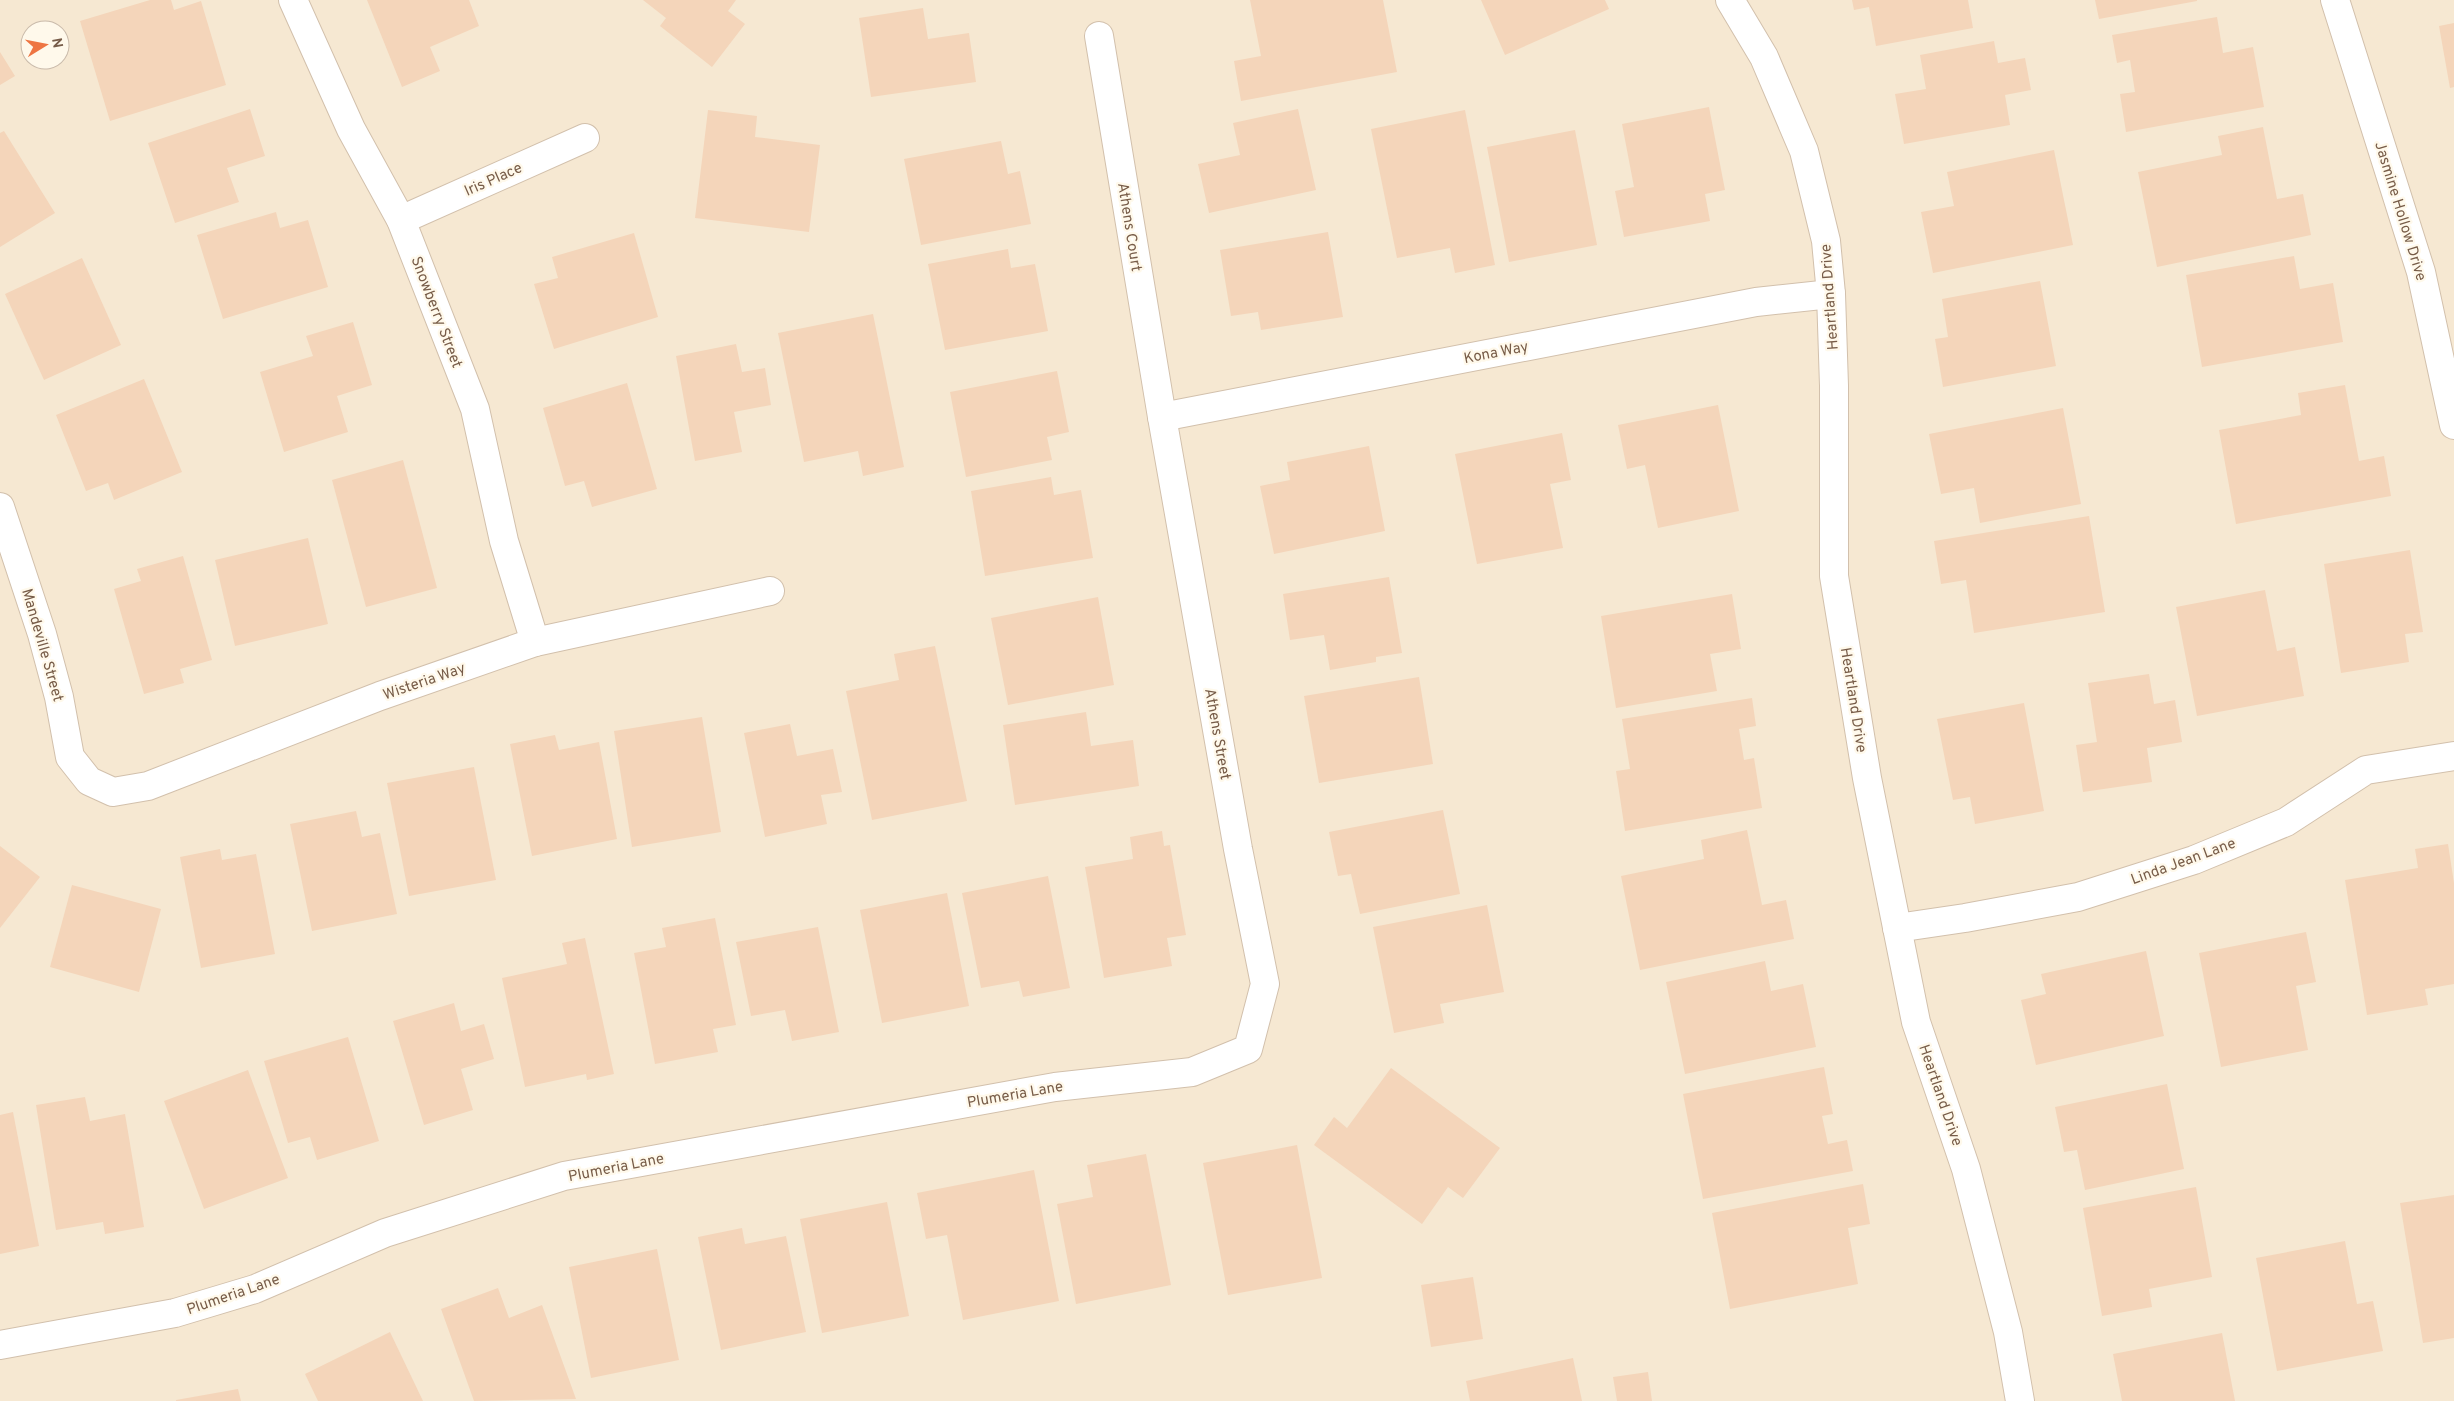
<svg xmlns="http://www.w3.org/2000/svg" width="2454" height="1401" font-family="Overpass,sans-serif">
<rect width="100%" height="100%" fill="#fdf5e4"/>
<path fill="#f6e8d2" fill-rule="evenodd" d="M0,0H2454V1401H0ZM30,30H60V60H30Z"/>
<g fill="#f4d5ba">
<polygon points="150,0 171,0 174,10 201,1 226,85 110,121 80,21"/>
<polygon points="367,0 469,0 479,26 430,47 440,71 402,87"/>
<polygon points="643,0 736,0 728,11 745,24 712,67 660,26 666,18"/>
<polygon points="1250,0 1383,0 1397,72 1241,101 1234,61 1261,56"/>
<polygon points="1481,0 1605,0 1609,9 1505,55"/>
<polygon points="1852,0 1968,0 1973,28 1876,46 1869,7 1854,10"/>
<polygon points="2095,0 2197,0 2197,1 2099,19"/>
<polygon points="923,8 928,39 969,33 976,82 871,97 859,18"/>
<polygon points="2217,17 2223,53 2253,47 2264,107 2126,132 2120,94 2135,92 2130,60 2117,63 2112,35"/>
<polygon points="2454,23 2454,87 2450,88 2439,26"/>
<polygon points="1994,41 1998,63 2025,58 2031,90 2005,95 2010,125 1904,144 1895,94 1926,89 1920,55"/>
<polygon points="0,52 15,76 0,85"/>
<polygon points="1709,107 1725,190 1705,194 1710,221 1624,237 1615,191 1634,187 1622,124"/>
<polygon points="250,109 265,156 227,168 239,202 175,223 148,143"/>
<polygon points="1298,109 1316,190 1209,213 1198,164 1240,155 1233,123"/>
<polygon points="708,110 757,116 755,137 820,145 809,232 695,218"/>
<polygon points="1465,110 1495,265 1455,273 1450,248 1397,258 1371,129"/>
<polygon points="2263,127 2277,199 2303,194 2311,235 2157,267 2138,172 2222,155 2218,136"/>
<polygon points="1575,130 1597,245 1509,262 1487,147"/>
<polygon points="4,131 55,213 0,247 0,133"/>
<polygon points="1001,141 1008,174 1020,171 1031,224 921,245 904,159"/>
<polygon points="2054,150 2073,245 1933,273 1921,212 1954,206 1947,172"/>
<polygon points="276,212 280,228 308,220 328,287 223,319 197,235"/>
<polygon points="1328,232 1343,317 1261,330 1258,312 1231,316 1220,250"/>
<polygon points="634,233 658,317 554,349 534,284 558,278 552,257"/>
<polygon points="1008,249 1011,268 1035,264 1048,331 945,350 928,264"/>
<polygon points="2294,256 2300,289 2333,283 2343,342 2202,367 2186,275"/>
<polygon points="82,258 121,345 44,380 5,294"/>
<polygon points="2040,281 2056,366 1943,387 1935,339 1948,337 1942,299"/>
<polygon points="873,314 904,467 863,476 858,451 804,462 778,333"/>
<polygon points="353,322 372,385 337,396 348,432 284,452 260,372 313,356 306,336"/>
<polygon points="736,344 742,372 765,368 771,405 734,412 742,452 695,461 676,356"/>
<polygon points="1057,371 1069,432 1047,437 1052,460 966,477 950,392"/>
<polygon points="144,379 182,472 114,500 108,483 86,491 56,415"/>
<polygon points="627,383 657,489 592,507 584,481 565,486 543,408"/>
<polygon points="2345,385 2359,461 2384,456 2391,496 2236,524 2219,430 2301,415 2298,393"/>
<polygon points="1718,405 1739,511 1658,528 1645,465 1627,469 1618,425"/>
<polygon points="2063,408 2081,504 1980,523 1974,488 1941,494 1929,434"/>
<polygon points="1562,433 1571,480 1550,484 1563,548 1477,564 1455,454"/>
<polygon points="1369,446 1385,531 1274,554 1260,486 1290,480 1287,462"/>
<polygon points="403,460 437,588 366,607 332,480"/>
<polygon points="1051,477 1054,495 1081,490 1093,558 985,576 971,491"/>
<polygon points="2089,516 2105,612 1974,633 1966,580 1941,584 1934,541"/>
<polygon points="308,538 328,624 235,646 215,560"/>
<polygon points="2410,550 2423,632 2405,634 2409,662 2341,673 2324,564"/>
<polygon points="183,556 212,660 180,669 184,683 144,694 114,589 141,581 137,569"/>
<polygon points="1389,577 1402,653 1376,657 1376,662 1330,670 1324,635 1290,640 1283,594"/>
<polygon points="2265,590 2277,651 2295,647 2304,696 2197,716 2176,607"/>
<polygon points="1732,594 1741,649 1710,654 1717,691 1616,708 1601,616"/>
<polygon points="1098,597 1114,685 1008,705 991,618"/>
<polygon points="935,646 967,801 872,820 846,691 899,680 894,654"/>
<polygon points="2149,674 2154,704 2175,700 2182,742 2147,748 2152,782 2083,792 2076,745 2097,742 2088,683"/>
<polygon points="1419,677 1433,764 1319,783 1304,696"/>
<polygon points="1752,698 1756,726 1739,729 1744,760 1754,758 1762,808 1625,831 1616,771 1630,769 1622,719"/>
<polygon points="2024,703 2044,811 1975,824 1970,797 1953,800 1937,719"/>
<polygon points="1086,712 1091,746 1133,740 1139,786 1015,805 1003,725"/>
<polygon points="702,717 721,832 632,847 614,731"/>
<polygon points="790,724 797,756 833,749 842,792 821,795 827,824 765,837 744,733"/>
<polygon points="555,735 559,750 599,742 617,839 532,856 510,744"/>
<polygon points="474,767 496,880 409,896 387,783"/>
<polygon points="1443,810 1460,894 1360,914 1351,874 1338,876 1329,832"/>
<polygon points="356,811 362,837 380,833 397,914 312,931 290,824"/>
<polygon points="1747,830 1762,905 1786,900 1794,939 1640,970 1621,876 1704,859 1701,840"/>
<polygon points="1162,831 1164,846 1170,845 1186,935 1167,938 1172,966 1104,978 1085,867 1133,859 1130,837"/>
<polygon points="2448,844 2454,883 2454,984 2425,989 2428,1005 2367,1015 2345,880 2418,868 2415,849"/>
<polygon points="0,846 40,877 0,928"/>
<polygon points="220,849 222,860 256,854 275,954 201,968 180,857"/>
<polygon points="1048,876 1070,988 1023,997 1019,981 981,988 962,893"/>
<polygon points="72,885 161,909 139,992 50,967"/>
<polygon points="947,893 969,1006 882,1023 860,910"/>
<polygon points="1487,905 1504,992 1440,1004 1444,1023 1394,1033 1373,927"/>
<polygon points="715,918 736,1025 713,1029 718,1052 655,1064 634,953 666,947 662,928"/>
<polygon points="818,927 839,1032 792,1041 785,1010 751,1016 736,942"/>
<polygon points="2306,932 2316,982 2296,986 2308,1050 2221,1067 2199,953"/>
<polygon points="585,938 614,1074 587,1080 586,1074 525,1087 502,978 567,964 562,943"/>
<polygon points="2146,951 2164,1036 2036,1065 2021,1000 2046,994 2041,974"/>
<polygon points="1765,961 1771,991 1803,984 1816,1047 1685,1074 1666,982"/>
<polygon points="454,1003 461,1031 484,1024 494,1059 461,1069 473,1110 424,1125 393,1021"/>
<polygon points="348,1037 379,1141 317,1160 310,1137 288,1143 264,1061"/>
<polygon points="1824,1067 1833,1114 1822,1116 1828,1144 1847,1140 1853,1171 1703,1199 1683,1094"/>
<polygon points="1391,1068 1500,1148 1463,1198 1448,1187 1422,1224 1314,1145 1334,1117 1347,1128"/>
<polygon points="248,1070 288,1178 204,1209 164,1101"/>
<polygon points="2167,1084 2184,1169 2085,1190 2077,1150 2064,1152 2055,1107"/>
<polygon points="85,1097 90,1121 125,1114 144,1227 105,1234 103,1222 56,1230 36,1105"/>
<polygon points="13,1112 39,1246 0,1254 0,1115"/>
<polygon points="1297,1145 1322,1278 1228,1295 1203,1163"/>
<polygon points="1146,1154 1171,1285 1076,1304 1057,1204 1093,1197 1087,1165"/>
<polygon points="1034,1170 1059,1301 963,1320 947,1235 926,1239 917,1193"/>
<polygon points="1863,1184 1870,1224 1848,1228 1858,1284 1730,1309 1712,1213"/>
<polygon points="2196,1187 2212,1277 2149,1289 2152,1307 2102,1316 2083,1208"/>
<polygon points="2454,1195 2454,1338 2423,1343 2400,1203"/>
<polygon points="887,1202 909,1316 822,1333 800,1219"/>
<polygon points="742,1228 745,1244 786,1236 806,1332 721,1350 698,1237"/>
<polygon points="2345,1241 2357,1304 2373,1301 2383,1351 2277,1371 2256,1258"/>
<polygon points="657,1249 679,1360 591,1378 569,1267"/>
<polygon points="1473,1277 1483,1339 1431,1347 1421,1285"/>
<polygon points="498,1288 509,1318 542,1305 576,1399 474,1401 441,1309"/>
<polygon points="390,1332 423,1401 318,1401 305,1374"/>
<polygon points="2222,1333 2235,1401 2122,1401 2113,1354"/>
<polygon points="1573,1358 1582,1401 1470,1401 1466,1381"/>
<polygon points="1648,1372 1652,1401 1617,1401 1613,1377"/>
<polygon points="238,1389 241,1401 176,1401 176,1400"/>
</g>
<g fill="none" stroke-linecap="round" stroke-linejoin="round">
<defs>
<g id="minor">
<polyline points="293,0 351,129 401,220 475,409 504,541 535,642"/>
<polyline points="1730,0 1764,57 1804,151 1826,241 1831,294 1834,386 1834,576 1867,778 1916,1022 1966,1169 2008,1332 2020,1401"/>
<polyline points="2335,0 2421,272 2454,425"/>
<polyline points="401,220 585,138"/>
<polyline points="1162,417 1756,302 1831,294"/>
<polyline points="0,507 42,634 59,697 70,757 89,781 113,792 148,786 380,696 535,642 770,591"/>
<polyline points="1897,928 1965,918 2078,897 2194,860 2286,822 2366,770 2454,756"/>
<polyline points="0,1345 175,1313 255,1289 385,1233 564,1176 1055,1087 1192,1072 1248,1049 1265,984 1238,849 1162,417 1099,36"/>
</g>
</defs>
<use href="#minor" stroke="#d2c0ac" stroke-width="30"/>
<use href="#minor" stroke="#fff" stroke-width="28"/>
</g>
<g text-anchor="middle" stroke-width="4.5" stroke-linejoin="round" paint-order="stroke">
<g font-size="15" fill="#775c48" stroke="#fff9eb">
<text transform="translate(493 179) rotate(-24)" y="5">Iris Place</text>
<text transform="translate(2401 211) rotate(73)" y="5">Jasmine Hollow Drive</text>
<text transform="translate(1130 227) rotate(81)" y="5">Athens Court</text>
<text transform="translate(1829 297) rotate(-94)" y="5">Heartland Drive</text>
<text transform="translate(437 312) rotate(69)" y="5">Snowberry Street</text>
<text transform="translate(1496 352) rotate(-11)" y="5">Kona Way</text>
<text transform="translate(43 645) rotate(74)" y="5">Mandeville Street</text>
<text transform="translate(424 681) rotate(-19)" y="5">Wisteria Way</text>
<text transform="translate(1854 700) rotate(81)" y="5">Heartland Drive</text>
<text transform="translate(1218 734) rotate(80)" y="5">Athens Street</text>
<text transform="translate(2183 861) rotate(-20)" y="5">Linda Jean Lane</text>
<text transform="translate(1015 1094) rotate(-10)" y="5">Plumeria Lane</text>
<text transform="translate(1941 1095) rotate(71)" y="5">Heartland Drive</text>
<text transform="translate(616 1167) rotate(-11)" y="5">Plumeria Lane</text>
<text transform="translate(233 1294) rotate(-19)" y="5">Plumeria Lane</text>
</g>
</g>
<g transform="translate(45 45) rotate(80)"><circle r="24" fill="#fff9eb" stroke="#c9baaa"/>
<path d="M0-4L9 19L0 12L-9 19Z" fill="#ee7542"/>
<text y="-8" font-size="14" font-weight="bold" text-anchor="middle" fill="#775c48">N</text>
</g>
</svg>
